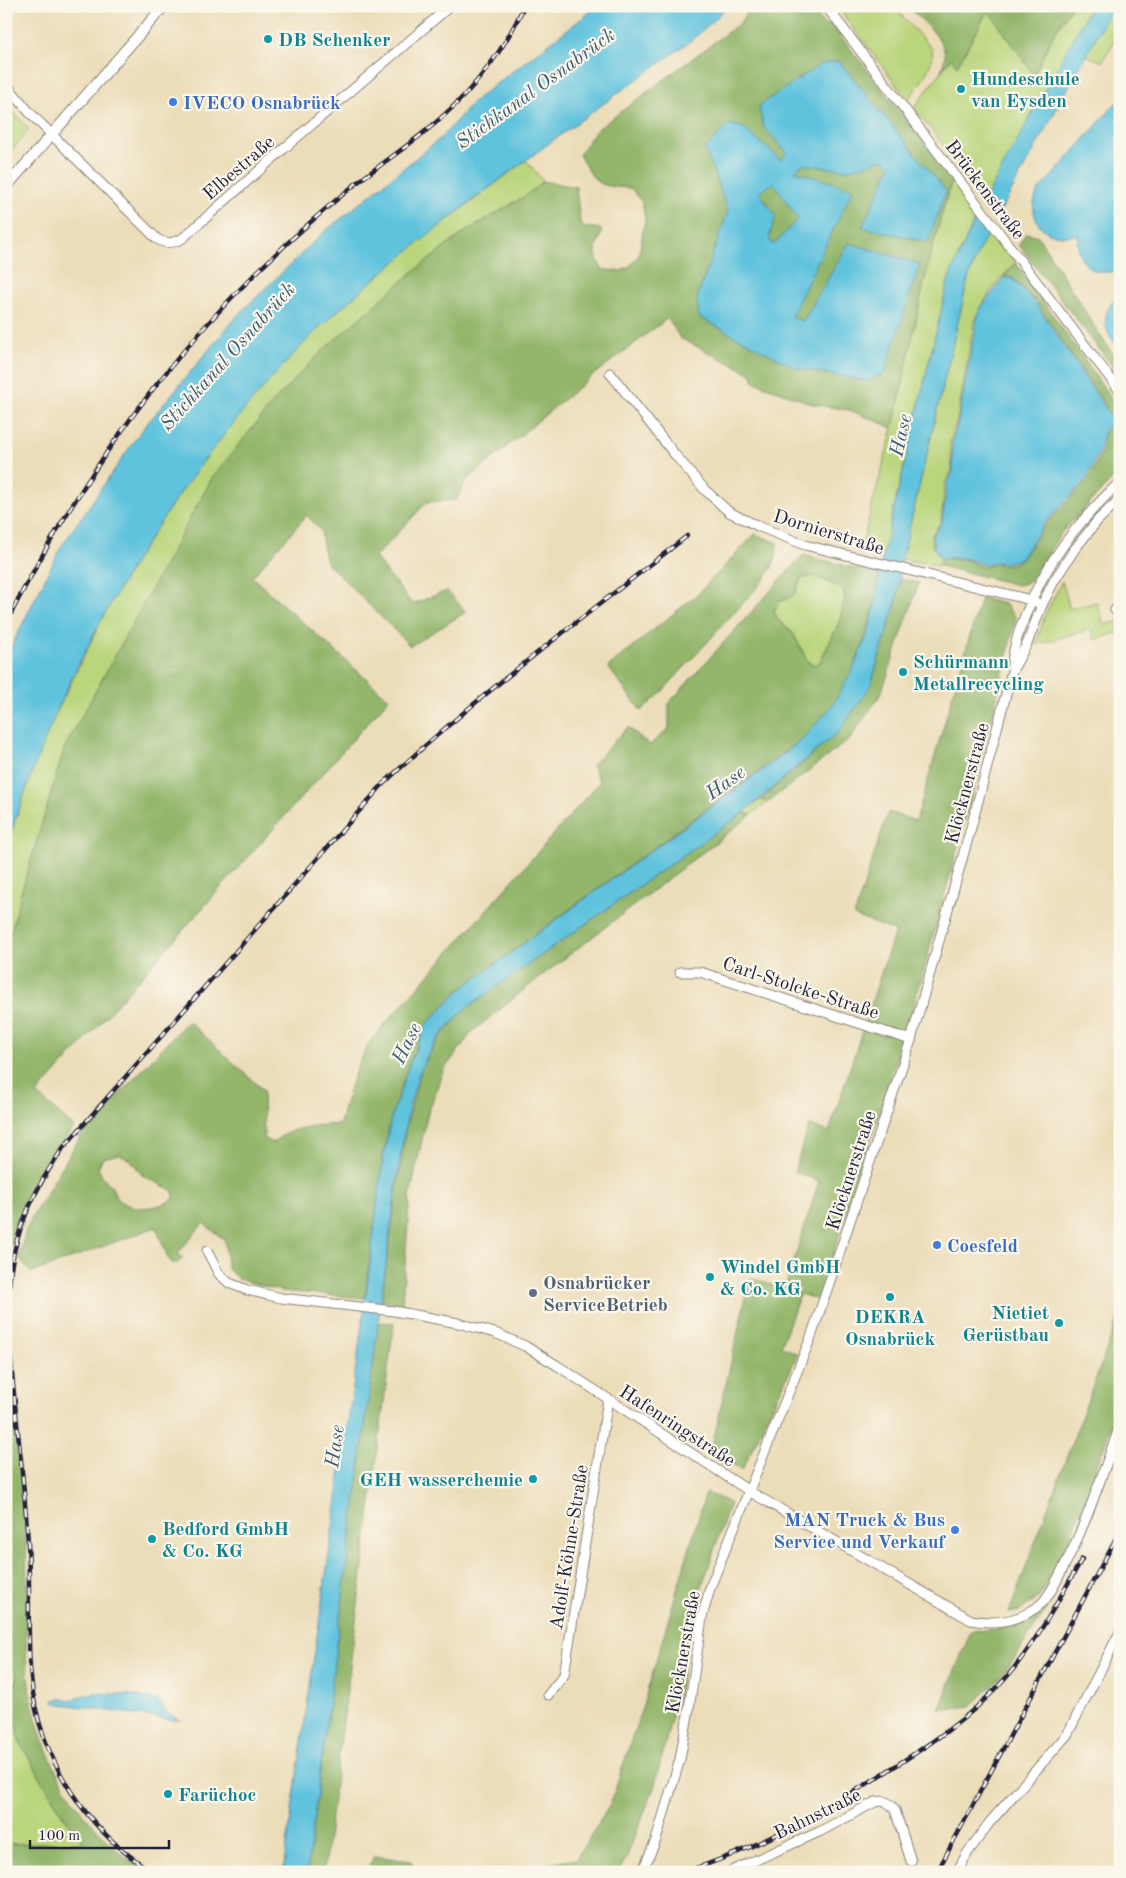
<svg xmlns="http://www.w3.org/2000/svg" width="1126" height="1878" font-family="'Old Standard TT',serif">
<rect width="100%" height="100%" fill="#fbf7ec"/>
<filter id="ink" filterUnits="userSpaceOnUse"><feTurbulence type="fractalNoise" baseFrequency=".02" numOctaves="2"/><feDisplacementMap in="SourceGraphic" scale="10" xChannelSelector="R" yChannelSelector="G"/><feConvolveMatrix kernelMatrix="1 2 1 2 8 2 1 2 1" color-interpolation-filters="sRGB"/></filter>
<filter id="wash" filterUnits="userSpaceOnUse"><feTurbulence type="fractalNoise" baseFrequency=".0096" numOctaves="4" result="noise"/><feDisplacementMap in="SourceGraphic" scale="20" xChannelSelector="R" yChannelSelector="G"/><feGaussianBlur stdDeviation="1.12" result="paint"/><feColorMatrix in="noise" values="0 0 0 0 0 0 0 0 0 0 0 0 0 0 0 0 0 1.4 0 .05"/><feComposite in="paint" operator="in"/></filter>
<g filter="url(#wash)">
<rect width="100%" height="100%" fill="#ecddb9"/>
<g fill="#bad57b" stroke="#6e7c5b">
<path d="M850,6H893L932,49C935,67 918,85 908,100L842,13Z"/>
<polygon points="1072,6 1091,6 987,200 914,108 952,57 957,66 988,10 1055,32"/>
<polygon points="1113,6 1120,6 1120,32 1102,62 1086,55"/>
<polygon points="6,103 29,130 6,157"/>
<polygon points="526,160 543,181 529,194 465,232 409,275 65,747 20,897 6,951 6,849 13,827 44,738 105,613 148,539 202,462 262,388 314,332 399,257"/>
<polygon points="952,179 977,214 949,278 883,555 861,548 893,428 930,255"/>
<path d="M990,230L1015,262C999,282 982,298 974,323L957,421L950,441L952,470L945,484L941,522L931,536L933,548L940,558L939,566L902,559L968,279L978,252Z"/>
<path d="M813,576L842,588L845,596L839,623L820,662L814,665L808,662L793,633L778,620L774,611L779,602C801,594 792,594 802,578Z"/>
<polygon points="1062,581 1070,609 1097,602 1104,625 1120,621 1120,632 1094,640 1091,629 1036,645 1045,615"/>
<polygon points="760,800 768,802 751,815 743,812"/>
<path d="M6,1621L10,1637L7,1663C22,1677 18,1679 9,1695L20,1743L64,1817L85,1842L6,1844Z"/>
</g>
<g fill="#93b66b" stroke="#5a6c53" fill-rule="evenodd">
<path d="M750,6H819V18L824,25L831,24L952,179L930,255L893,428L849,410L812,404L753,381L752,374L680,338L668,318L593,375L466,481L456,500L427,502L375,557L412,604L447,591L466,612L410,646L325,561L321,531L307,515L252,577L389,699L37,1094L74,1127L33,1184L13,1234L6,1272V951L20,897L65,747L212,478L275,400L322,351L409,275L465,232L528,194L543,181L576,187L580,222L584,228C613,227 598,234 596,250C595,257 599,263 602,269L614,271H621L629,267L639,255L645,219L642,202L631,188C596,186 597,185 579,155L595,131L740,23Z"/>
<path d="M907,6H1072L1055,32L1034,75L988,10L957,66L951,58L940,72C942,68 944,62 945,57C946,39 919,18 907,6Z"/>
<polygon points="1026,233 1038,236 1103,340 1120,363 1120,376 1019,245"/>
<polygon points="1016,263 1120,411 1120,471 1061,533 1031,580 1025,583 1018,585 940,566 942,559 964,559 984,567 996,563 1003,565 1014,563 1023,557 1045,525 1088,480 1102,451 1105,432 1114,422 1109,411 1037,303 1013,278 1004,276"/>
<path d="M755,534L777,543C777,559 773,567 764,580L660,694L641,711L608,667L699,593Z"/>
<path d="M803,555L880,575C873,621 859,665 833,705C825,717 812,728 802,739L457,992L426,1025L410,1062L391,1118L383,1158L365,1298L282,1291L238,1279L227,1268L225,1240L203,1223L178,1253L183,1258L177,1263H172L168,1258L156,1227L31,1273L19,1257L26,1230L31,1219L82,1134L188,1021L263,1090L264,1138L273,1143C292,1125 315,1126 340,1124C347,1094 355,1067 371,1040L600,782L592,765L628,727L650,745L669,728V703ZM813,576L842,588L845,595L839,623L820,662L814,665L808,662L793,633L778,620L774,611L779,602C801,594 792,594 802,578ZM119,1154L132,1161L142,1175L173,1191L174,1198C161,1209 128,1213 116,1197C114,1194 114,1189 111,1186C105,1179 101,1176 98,1167L103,1158Z"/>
<polygon points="900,579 919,583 881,694 850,739 768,802 761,799 839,731 870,687 897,600"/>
<polygon points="981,598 1005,604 1016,618 984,751 913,1009 818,1300 800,1294 781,1346 798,1354 742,1470 711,1451 750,1278 785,1288 819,1181 794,1172 809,1125 829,1132 895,931 854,916 888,812 916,821"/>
<polygon points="743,813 750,816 535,981 472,1032 443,1071 427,1116 410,1196 402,1305 381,1301 406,1126 421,1070 437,1041 465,1009"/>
<polygon points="1120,1313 1120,1402 1070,1540 1040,1596 1020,1611 1009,1613"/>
<polygon points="378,1322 394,1323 324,1870 326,1872 307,1872"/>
<path d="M6,1343C13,1411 23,1479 26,1546C27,1571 27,1597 27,1622C26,1641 25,1660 28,1679C38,1758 80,1827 146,1872H6V1844L84,1842L64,1817L20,1743L9,1695C18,1678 22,1677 7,1663L10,1637L6,1621Z"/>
<polygon points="706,1492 730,1503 697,1601 680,1685 654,1788 626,1859 618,1872 500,1872 576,1859 610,1805 645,1699"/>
<path d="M1053,1599L1016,1656L1001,1677L971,1706L939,1710L971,1631C1011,1629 1023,1626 1053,1599Z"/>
<polygon points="374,1856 411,1861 417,1872 367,1872"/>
</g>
<g fill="#60c3de" stroke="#41728c" fill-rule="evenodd">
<path d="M598,6H727C703,35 669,56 639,78C584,118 528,158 474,199C431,232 390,265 350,300C337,312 324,322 312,335C170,481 65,654 6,849V657L61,547L141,431L237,316L323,233L442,137L475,100Z"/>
<path d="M1091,6H1113L978,252L968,279L902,559L897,599L870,687L839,731L743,813L465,1009C456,1019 445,1029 437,1040C408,1080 402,1147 395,1195L307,1872H283L363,1318L383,1158L391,1118L410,1062L426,1025L457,992L777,759L802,739L832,706L852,671L867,636L875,605L883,555L949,278L977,214Z"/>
<path d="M839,61L946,191L928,242L862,227L891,166L884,159L847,170L803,164L795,171L853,189L791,317L803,321L849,243L920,264L885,372L868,381L796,368L699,317L697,298L728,211L705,149L729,124L742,127L781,160L787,153L763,126L759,106L821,64ZM774,183L798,219L773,245L769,237L776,216L759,192Z"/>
<path d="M1118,101L1120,103V269C1092,280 1075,262 1078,234C1038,246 1017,204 1050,178Z"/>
<polygon points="1004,277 1013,279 1036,304 1108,412 1112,422 1104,431 1100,450 1086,480 1044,524 1022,557 1014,561 1004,563 996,562 985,565 964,558 941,558 934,547 932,536 942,522 947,484 953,471 952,441 958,422 976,323 980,309"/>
<path d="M1120,295V348C1101,332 1100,311 1120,295Z"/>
<path d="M94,1693L133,1695L159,1701L165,1711L180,1721L55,1703L53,1700C60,1697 67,1701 74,1699C81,1697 86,1694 94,1693Z"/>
</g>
<polygon fill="#ecddb9" points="984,200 999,220 992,232 976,212"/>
</g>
<g filter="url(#ink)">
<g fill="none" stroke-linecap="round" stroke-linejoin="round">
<defs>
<g id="minor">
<polyline points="826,6 1120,391"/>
<polyline points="832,14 842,6"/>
<path d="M6,84L30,113L157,239C166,245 174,243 183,238L287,146L450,6"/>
<polyline points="610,373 676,456 705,490 729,512 760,527 805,545 1031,600 1042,605"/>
<polyline points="1115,610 1120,607"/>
<path d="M1012,668C1012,650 1018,633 1025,616C1046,561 1077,523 1120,482"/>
<polyline points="680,972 700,972 911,1040"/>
<path d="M207,1251L219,1274L229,1283L247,1290L281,1298L394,1311L458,1323L495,1333L525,1346L558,1366L749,1491L971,1620C996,1625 1022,1621 1042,1603C1050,1595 1055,1584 1060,1574C1086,1527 1101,1476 1120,1426"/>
<polyline points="548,1695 564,1675 608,1399"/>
<polyline points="642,1872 656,1840 680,1759 689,1709 702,1617 711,1585 811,1337 911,1040 972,824 1012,671 1027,644 1042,605 1054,581 1074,550 1098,520 1120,499"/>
<path d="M729,1872L819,1832L875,1802C885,1800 889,1802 895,1810L911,1861"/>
<polyline points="957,1872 968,1852 990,1822 1067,1735 1120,1632"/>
</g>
<polyline id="tertiary" points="6,187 164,6"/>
</defs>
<use href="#minor" stroke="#87807a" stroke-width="11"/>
<use href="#tertiary" stroke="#87807a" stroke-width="12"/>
<use href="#minor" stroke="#fff" stroke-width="9"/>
<use href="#tertiary" stroke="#fff" stroke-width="10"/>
<defs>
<g id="rail">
<path d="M6,623C71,495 154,373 257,272C289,241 323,210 358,182C386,160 416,141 442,117C477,86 505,48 524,6"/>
<path d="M153,1872C102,1841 64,1792 44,1737C21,1675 32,1607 28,1543C25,1493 19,1444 14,1394C10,1352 5,1311 11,1269C17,1224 37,1185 63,1148L383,784C479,694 584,617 687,536"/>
<path d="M684,1872C755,1850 819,1814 881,1775C926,1747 969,1719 1004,1680C1036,1644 1058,1600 1082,1559"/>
<polyline points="937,1872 1120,1531"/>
</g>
</defs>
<use href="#rail" stroke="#22223b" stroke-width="4.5"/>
<use href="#rail" stroke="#fbf7ec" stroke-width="2.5" stroke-dasharray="8" stroke-linecap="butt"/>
</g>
</g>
<g fill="#0f9aa8" stroke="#fbf7ec" stroke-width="2">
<circle cx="268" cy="39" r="5"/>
<circle cx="961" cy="89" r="5"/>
<circle cx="903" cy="672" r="5"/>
<circle cx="710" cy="1277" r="5"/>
<circle cx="890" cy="1297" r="5"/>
<circle cx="1059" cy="1323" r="5"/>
<circle cx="533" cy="1479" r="5"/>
<circle cx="152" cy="1539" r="5"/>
<circle cx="168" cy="1794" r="5"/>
</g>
<g fill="#3f7fe0" stroke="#fbf7ec" stroke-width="2">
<circle cx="173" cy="102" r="5"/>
<circle cx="937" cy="1245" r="5"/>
<circle cx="955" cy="1530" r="5"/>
</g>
<circle fill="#5c6f8a" stroke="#fbf7ec" stroke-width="2" cx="533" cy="1293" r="5"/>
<g text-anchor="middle" stroke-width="4.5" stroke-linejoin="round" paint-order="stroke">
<g font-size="19" font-weight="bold" fill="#0d838f" stroke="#fbf7ec" text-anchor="start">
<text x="278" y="46">DB Schenker</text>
<text x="971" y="85">Hundeschule<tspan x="971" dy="22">van Eysden</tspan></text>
<text x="913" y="668">Schürmann<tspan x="913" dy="22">Metallrecycling</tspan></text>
<text x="720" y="1273">Windel GmbH<tspan x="720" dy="22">&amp; Co. KG</tspan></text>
<text x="1049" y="1319" text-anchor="end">Nietiet<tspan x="1049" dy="22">Gerüstbau</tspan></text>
<text x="890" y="1323" text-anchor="middle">DEKRA<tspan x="890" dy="22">Osnabrück</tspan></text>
<text x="523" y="1486" text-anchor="end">GEH wasserchemie</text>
<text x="162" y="1535">Bedford GmbH<tspan x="162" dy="22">&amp; Co. KG</tspan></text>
<text x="178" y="1801">Farüchoc</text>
</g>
<g font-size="19" font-weight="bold" fill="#366cbe" stroke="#fbf7ec" text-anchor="start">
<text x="183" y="109">IVECO Osnabrück</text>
<text x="947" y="1252">Coesfeld</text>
<text x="945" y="1526" text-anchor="end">MAN Truck &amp; Bus<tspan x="945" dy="22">Service und Verkauf</tspan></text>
</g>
<g font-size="19" fill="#22223b" stroke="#fbf7ec">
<text transform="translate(238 167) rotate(-41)" y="7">Elbestraße</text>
<text transform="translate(986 189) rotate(53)" y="7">Brückenstraße</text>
<text transform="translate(829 531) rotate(17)" y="7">Dornierstraße</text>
<text transform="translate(966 783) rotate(-75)" y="7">Klöcknerstraße</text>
<text transform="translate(801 987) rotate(18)" y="7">Carl-Stolcke-Straße</text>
<text transform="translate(850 1170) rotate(-72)" y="7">Klöcknerstraße</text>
<text transform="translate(678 1425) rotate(33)" y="7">Hafenringstraße</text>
<text transform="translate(568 1547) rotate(-81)" y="7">Adolf-Köhne-Straße</text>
<text transform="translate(682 1652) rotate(-80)" y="7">Klöcknerstraße</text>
<text transform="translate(817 1813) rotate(-26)" y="7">Bahnstraße</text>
</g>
<g font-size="19" font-weight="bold" fill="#4e5e75" stroke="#fbf7ec" text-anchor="start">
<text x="543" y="1289">Osnabrücker<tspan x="543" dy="22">ServiceBetrieb</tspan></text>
</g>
<g font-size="20" font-style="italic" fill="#385a74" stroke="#fbf7ec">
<text transform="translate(535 88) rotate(-36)" y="7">Stichkanal Osnabrück</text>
<text transform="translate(227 356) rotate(-48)" y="7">Stichkanal Osnabrück</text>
<text transform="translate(900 435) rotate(-77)" y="7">Hase</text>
<text transform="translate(725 782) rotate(-36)" y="7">Hase</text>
<text transform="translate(406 1043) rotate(-64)" y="7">Hase</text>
<text transform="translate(334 1446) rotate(-82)" y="7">Hase</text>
</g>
</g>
<rect width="1126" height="1878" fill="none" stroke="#fbf7ec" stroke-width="25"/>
<path d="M30 1840v8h139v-8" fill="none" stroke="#22223b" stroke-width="2.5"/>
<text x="38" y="1840" font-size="15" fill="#22223b" stroke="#fbf7ec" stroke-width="4" paint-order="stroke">100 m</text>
</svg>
